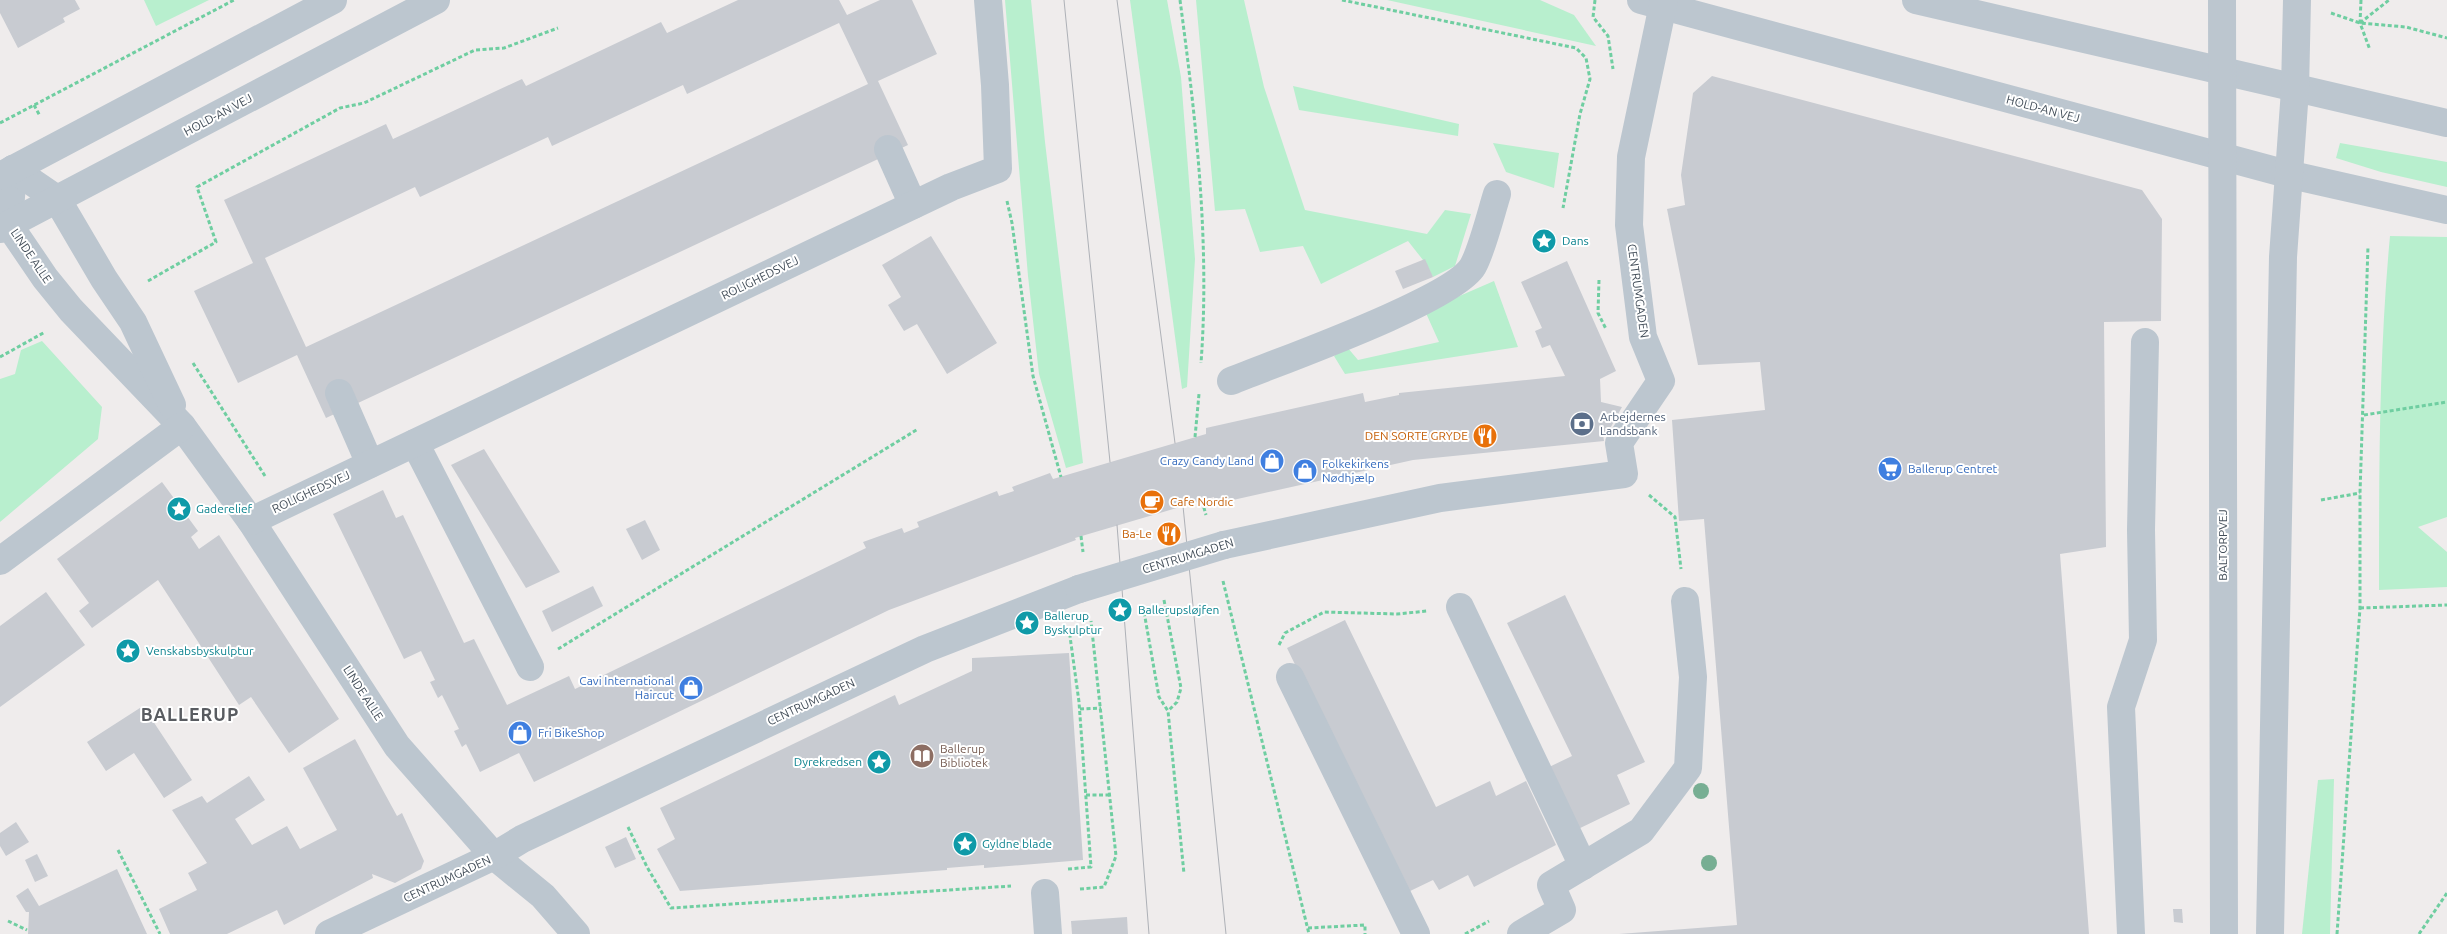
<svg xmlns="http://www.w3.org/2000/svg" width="2447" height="934" font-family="Ubuntu,sans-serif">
<rect width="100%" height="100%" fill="#efecec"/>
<g fill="#b8efce">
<polygon points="144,0 209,0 156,26"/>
<polygon points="1005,0 1031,0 1045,142 1083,463 1066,468 1039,374 1028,276"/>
<polygon points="1130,0 1167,0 1181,77 1195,259 1187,387 1182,389"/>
<polygon points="1196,0 1244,0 1264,87 1305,210 1427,234 1445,210 1471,214 1455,266 1433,277 1423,260 1408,241 1321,284 1303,246 1260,252 1245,209 1215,211"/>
<polygon points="1387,0 1540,0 1574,15 1596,46"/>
<polygon points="1293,86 1459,124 1458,136 1299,110"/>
<polygon points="1493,143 1559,153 1554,188 1506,172"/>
<polygon points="2340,143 2447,162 2447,187 2381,172 2336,158"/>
<path d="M2390,236L2447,237V517L2418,527L2447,552V587L2379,590C2379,471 2379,353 2390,236Z"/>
<polygon points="1494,281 1518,347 1345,374 1334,356 1347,347 1358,360 1439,342 1425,311"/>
<polygon points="42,341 102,407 98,439 0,522 0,379 15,374 21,350"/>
<polygon points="2334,779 2330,934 2302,934 2318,780"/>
</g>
<g fill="#c8cbd1" fill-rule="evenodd">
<polygon points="0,0 75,0 80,9 63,18 65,22 18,48 0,13"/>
<path d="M738,0H839L847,15L880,0H912L937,54L878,81L908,145L326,418L297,355L238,383L194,291L253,263L224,200L386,124L393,139L522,79L526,86L661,22L667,33ZM839,23L868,84L306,347L265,258L415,187L420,197L548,137L552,146L683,85L687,94Z"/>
<polygon points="1712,76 2142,190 2162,219 2161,321 2104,322 2106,547 2060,554 2089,934 1619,934 1737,925 1704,519 1679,521 1672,420 1765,410 1760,362 1698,365 1667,209 1685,205 1681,175 1693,93"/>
<polygon points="931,236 997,343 947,374 917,324 904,331 888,305 901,297 882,265"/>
<polygon points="1425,259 1433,277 1403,289 1395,271"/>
<polygon points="1567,261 1616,371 1600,379 1601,402 1622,407 1607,434 1603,434 1604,441 1413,460 1215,504 1214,497 1075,538 1076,540 889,610 534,782 519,753 480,772 466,744 462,747 454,731 459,729 442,695 438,698 430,682 435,680 421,651 404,659 333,514 383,490 396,518 403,515 464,643 474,639 507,705 569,676 575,689 866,548 863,542 902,528 904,533 919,527 917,522 997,491 999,496 1014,491 1012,487 1050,473 1053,479 1206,434 1206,428 1363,393 1365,402 1399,395 1399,393 1565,376 1550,345 1542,348 1535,331 1542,328 1521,282"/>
<polygon points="484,449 560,572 526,588 451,465"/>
<polygon points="162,482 198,531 191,537 199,549 219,535 339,719 289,753 251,697 239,705 158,580 92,628 79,611 89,603 57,559"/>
<polygon points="645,520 660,550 642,560 626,529"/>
<polygon points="593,586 603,606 552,632 542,611"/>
<polygon points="46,592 85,645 0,707 0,626"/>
<polygon points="1565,595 1645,762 1617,775 1630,804 1574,831 1545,769 1572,756 1507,623"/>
<polygon points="1345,620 1436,807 1490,781 1496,796 1526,781 1556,845 1474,887 1468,875 1439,890 1433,880 1406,893 1287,648"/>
<polygon points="1069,653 1083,860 984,868 984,865 947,868 947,870 680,891 657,849 675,839 660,808 895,695 899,705 972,671 972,658"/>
<polygon points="143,706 192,780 164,798 134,753 106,771 87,742"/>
<polygon points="355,739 397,816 402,813 424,861 421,869 395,883 372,874 373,878 284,925 277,910 227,934 170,934 159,909 197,890 188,873 207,863 172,810 202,796 207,803 249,776 265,800 235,819 252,845 287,826 300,849 337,830 303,768"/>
<polygon points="16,822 29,842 6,856 0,846 0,833"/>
<polygon points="626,837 636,859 615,868 605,847"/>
<polygon points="37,854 48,876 35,882 25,860"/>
<polygon points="117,869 147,934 28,934 29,912 26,912 16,896 28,888 39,906"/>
<polygon points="2173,909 2182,909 2183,923 2174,922"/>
<polygon points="1127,917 1128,934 1072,934 1071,921"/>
</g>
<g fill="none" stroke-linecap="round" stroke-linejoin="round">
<g stroke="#6fcea1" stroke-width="3" stroke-dasharray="4 2.5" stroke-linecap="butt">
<path d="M1180,0C1196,120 1210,242 1201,363"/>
<polyline points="1342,0 1576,48 1586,58 1590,79 1580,114 1563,208"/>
<polyline points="1595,0 1593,17 1608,36 1613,69"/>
<polyline points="2361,0 2360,23 2370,50"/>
<polyline points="2331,13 2360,23 2406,27 2447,38"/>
<polyline points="2360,23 2389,0"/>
<polyline points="34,105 40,116"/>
<polyline points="0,123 234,0"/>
<polyline points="1007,201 1012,223 1033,376 1061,477"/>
<polyline points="1599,280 1598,313 1606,329"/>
<polyline points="148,281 216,242 197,187 340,108 364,103 475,50 504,48 558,28"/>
<polyline points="0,357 45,332"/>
<polyline points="193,363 265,476"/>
<polyline points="2364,415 2447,402"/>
<polyline points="1195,437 1199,394"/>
<polyline points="1649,495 1675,517 1681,569"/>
<polyline points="2321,500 2360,493"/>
<polyline points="1202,501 1206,515"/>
<polyline points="1081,536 1083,552"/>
<polyline points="1223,581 1309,934"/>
<polyline points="1164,600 1181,688 1177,702 1168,711"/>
<polyline points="1143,606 1159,697 1168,711 1184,874"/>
<polyline points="2360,608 2447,605"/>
<polyline points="1279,645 1285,633 1324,612 1397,614 1427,611"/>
<polyline points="558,649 918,429"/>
<polyline points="1080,709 1101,708"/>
<polyline points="1086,795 1110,795"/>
<polyline points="628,827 647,867 671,908 1011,886"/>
<polyline points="118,850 160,934"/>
<polyline points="1068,869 1091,867 1079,702 1069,629"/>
<polyline points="1080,889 1104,887 1116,856 1091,621"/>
<polyline points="8,921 27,930"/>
<polyline points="1308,928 1365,925 1365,934"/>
<polyline points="1465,934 1489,921"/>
<polyline points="2337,934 2360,608 2360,493 2368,246"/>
<polyline points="2419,934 2447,893"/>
</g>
<g stroke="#bcc6cf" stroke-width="28">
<polyline points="1641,0 2287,174 2447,210"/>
<polyline points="1916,0 2447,123"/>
<polyline points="2222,0 2224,934"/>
<polyline points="888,149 913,205"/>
<polyline points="13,169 9,225 45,278 71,310 182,426 251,521 397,746 494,856 543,896 576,934"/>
<polyline points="13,169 57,199 104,279 133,322 172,405"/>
<polyline points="0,176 333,0"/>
<polyline points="0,229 436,0"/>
<path d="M1231,381C1275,363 1454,300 1473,266C1482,250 1491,213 1497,194"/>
<polyline points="339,393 370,464"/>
<polyline points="415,443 530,667"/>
<polyline points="251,521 951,187 998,169 995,85 988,0"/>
<polyline points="1224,545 1440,498 1624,474 1619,443 1661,381 1643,337 1629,225 1631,157 1664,0"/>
<polyline points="0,561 182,426"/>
<polyline points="1460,607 1583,866"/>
<polyline points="1290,677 1416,934"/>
<polyline points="1045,893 1048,934"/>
<polyline points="329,934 494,856 522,839 925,649 1079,589"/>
<polyline points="1521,934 1562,910 1551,885 1641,831 1688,768 1693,677 1685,601"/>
<polyline points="2131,934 2121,707 2143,640 2141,530 2145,342"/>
<polyline points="2270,934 2283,257 2295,90 2297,0"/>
</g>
<g stroke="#aeb1b7" stroke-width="1">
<polyline points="1064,0 1110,462"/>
<polyline points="1117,0 1175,443"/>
<polyline points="1183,506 1226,934"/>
<polyline points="1117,525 1149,934"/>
</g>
<polyline stroke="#bcc6cf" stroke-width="28" points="1079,589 1224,545"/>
</g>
<g fill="#77ae93">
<circle cx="1701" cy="791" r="8"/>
<circle cx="1709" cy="863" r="8"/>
</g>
<defs>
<symbol id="sight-disc" viewBox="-11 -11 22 22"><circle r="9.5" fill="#0f9aa8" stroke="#fff"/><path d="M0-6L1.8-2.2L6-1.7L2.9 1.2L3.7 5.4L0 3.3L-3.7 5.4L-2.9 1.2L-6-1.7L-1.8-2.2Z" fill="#fff"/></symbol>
<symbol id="bank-disc" viewBox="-11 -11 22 22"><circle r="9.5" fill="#5c6f8a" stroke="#fff"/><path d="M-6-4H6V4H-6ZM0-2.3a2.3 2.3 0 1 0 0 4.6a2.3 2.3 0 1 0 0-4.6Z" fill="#fff"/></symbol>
<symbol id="restaurant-disc" viewBox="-11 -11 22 22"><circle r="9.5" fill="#e8710a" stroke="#fff"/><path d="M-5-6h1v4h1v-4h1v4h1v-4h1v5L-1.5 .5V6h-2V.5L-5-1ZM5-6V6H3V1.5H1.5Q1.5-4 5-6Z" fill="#fff"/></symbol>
<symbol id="shop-disc" viewBox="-11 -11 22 22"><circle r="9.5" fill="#3f7fe0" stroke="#fff"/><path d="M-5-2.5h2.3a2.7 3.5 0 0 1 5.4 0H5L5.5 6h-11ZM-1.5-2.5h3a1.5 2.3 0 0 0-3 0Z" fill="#fff"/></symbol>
<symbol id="supermarket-disc" viewBox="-11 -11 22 22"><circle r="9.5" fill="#3f7fe0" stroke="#fff"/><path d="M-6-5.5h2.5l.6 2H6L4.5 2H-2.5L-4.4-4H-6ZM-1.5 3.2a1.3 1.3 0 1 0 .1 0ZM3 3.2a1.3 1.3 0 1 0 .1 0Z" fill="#fff"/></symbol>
<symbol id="cafe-disc" viewBox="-11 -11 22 22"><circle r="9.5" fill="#e8710a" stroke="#fff"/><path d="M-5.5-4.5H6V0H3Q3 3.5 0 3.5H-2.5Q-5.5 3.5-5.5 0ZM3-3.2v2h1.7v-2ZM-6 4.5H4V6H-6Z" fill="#fff"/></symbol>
<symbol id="library-disc" viewBox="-11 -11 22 22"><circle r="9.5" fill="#8d6e63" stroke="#fff"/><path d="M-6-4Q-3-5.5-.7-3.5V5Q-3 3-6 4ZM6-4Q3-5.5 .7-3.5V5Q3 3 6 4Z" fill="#fff"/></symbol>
</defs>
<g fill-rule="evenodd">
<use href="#sight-disc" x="1530" y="227" width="28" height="28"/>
<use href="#bank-disc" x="1568" y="410" width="28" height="28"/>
<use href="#restaurant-disc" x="1471" y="422" width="28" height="28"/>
<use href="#shop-disc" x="1258" y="447" width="28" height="28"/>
<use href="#supermarket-disc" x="1876" y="455" width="28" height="28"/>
<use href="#shop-disc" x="1291" y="457" width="28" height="28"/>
<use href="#cafe-disc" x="1138" y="488" width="28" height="28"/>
<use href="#sight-disc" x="165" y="495" width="28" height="28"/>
<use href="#restaurant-disc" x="1155" y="520" width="28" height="28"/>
<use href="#sight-disc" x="1106" y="596" width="28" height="28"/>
<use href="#sight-disc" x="1013" y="609" width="28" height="28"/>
<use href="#sight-disc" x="114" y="637" width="28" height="28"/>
<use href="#shop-disc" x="677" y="674" width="28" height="28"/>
<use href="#shop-disc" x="506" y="719" width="28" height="28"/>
<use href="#library-disc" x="908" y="742" width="28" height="28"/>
<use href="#sight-disc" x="865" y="748" width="28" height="28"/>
<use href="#sight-disc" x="951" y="830" width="28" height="28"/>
</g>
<g text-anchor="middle" stroke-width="4" stroke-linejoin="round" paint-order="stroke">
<g font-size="12" fill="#444f5a" stroke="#fff">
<text transform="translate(2043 109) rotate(15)" y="4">HOLD-AN VEJ</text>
<text transform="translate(218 115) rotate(-28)" y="4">HOLD-AN VEJ</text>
<text transform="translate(31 256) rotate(56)" y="4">LINDE ALLE</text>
<text transform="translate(760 278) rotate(-26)" y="4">ROLIGHEDSVEJ</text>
<text transform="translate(1638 291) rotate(82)" y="4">CENTRUMGADEN</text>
<text transform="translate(311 492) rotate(-25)" y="4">ROLIGHEDSVEJ</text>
<text transform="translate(2223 545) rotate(-90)" y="4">BALTORPVEJ</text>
<text transform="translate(1188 556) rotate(-17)" y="4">CENTRUMGADEN</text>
<text transform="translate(363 693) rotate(57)" y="4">LINDE ALLE</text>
<text transform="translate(811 702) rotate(-25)" y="4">CENTRUMGADEN</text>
<text transform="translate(447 879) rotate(-25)" y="4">CENTRUMGADEN</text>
</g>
<g font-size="12" fill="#0d838f" stroke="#fff" text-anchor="start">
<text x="1562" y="245">Dans</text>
<text x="196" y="513">Gaderelief</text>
<text x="1138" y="614">Ballerupsløjfen</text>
<text x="1044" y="620">Ballerup<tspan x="1044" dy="14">Byskulptur</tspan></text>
<text x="146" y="655">Venskabsbyskulptur</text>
<text x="862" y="766" text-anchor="end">Dyrekredsen</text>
<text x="982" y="848">Gyldne blade</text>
</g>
<g font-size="12" fill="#4e5e75" stroke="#fff" text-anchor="start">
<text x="1600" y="421">Arbejdernes<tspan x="1600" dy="14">Landsbank</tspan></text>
</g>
<g font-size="12" fill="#c56008" stroke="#fff" text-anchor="end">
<text x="1468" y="440">DEN SORTE GRYDE</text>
<text x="1170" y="506" text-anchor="start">Cafe Nordic</text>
<text x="1152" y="538">Ba-Le</text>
</g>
<g font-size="12" fill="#366cbe" stroke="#fff" text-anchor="start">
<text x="1254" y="465" text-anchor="end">Crazy Candy Land</text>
<text x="1322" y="468">Folkekirkens<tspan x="1322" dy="14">Nødhjælp</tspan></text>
<text x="1908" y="473">Ballerup Centret</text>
<text x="674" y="685" text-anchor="end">Cavi International<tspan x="674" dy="14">Haircut</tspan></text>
<text x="538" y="737">Fri BikeShop</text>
</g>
<g font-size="12" fill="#785e54" stroke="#fff" text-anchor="start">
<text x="940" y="753">Ballerup<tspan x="940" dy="14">Bibliotek</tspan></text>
</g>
<g font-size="18" font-weight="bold" letter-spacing="1" fill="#595c61" stroke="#fff">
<text x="190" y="721">BALLERUP</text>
</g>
</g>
</svg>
